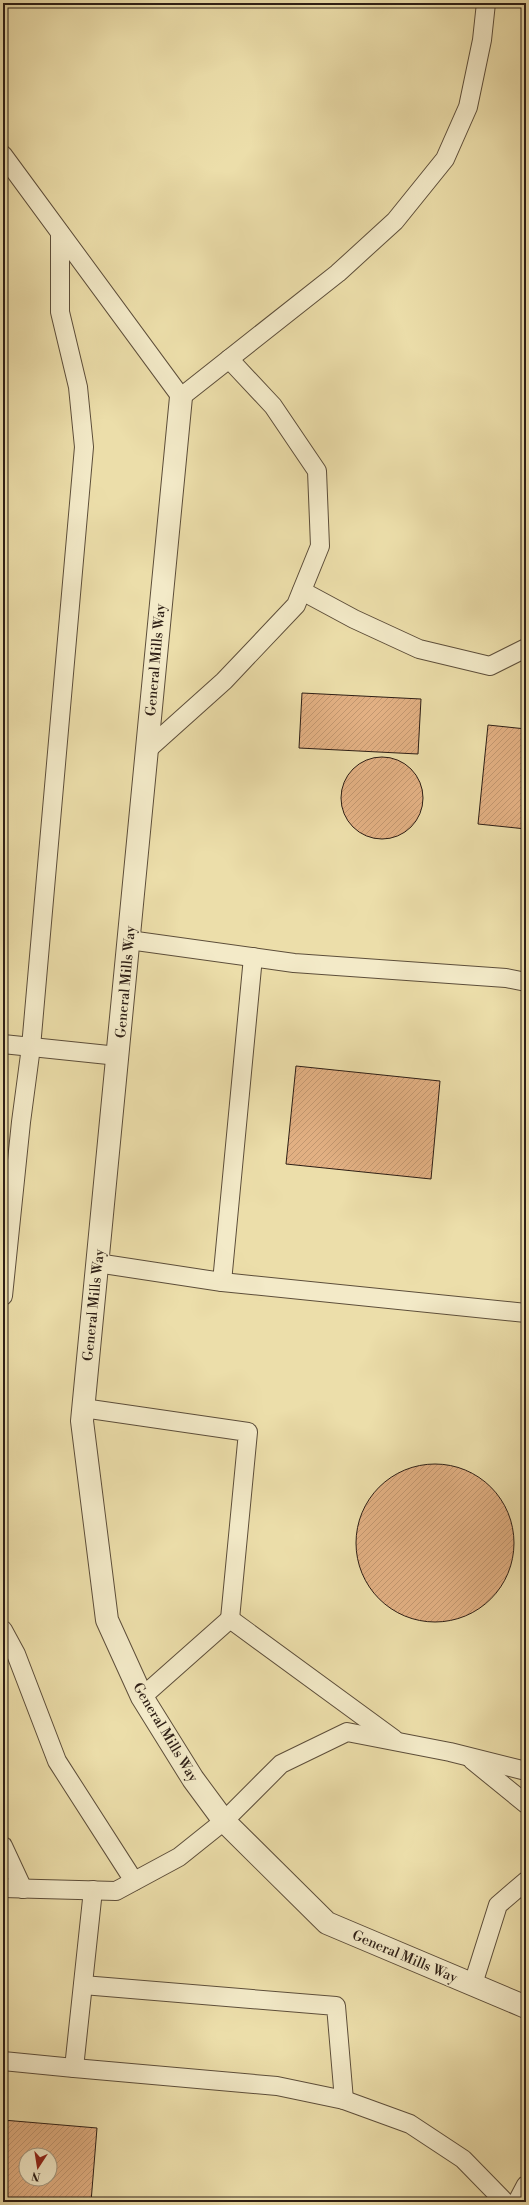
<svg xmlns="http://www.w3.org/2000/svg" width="529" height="2205" font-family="'Libre Bodoni',serif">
<defs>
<pattern id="building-hatch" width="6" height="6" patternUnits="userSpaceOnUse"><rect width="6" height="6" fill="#e2b083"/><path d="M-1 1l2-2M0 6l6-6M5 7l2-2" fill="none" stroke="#c29770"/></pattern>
</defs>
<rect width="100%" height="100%" fill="#ecdeaa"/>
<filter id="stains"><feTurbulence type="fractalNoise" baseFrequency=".005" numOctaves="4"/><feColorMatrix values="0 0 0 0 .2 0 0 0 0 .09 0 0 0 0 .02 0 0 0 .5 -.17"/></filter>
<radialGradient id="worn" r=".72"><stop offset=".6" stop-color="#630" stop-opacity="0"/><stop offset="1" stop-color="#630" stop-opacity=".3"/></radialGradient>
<g fill="url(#building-hatch)" stroke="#2d1e15" fill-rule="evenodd">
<polygon points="302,693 421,699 418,754 299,748"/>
<polygon points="488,725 526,729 526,829 478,824"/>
<circle cx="382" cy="798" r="41"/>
<polygon points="296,1066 440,1081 431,1179 286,1164"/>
<circle cx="435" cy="1543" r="79"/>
<path d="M3,2120L97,2128L91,2202H3ZM26,2155H50V2179H26Z"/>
<polygon points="151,2199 190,2202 151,2202"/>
</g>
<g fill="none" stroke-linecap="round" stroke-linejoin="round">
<defs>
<g id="lane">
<polyline points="3,155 181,397 338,273 395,221 445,159 468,107 482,40 486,3"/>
<polyline points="302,591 354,619 419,649 490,666 526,648"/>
<polyline points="147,750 224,681 296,605 320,546 317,471 273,406 229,359"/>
<polyline points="129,940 294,963 506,978 526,982"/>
<polyline points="3,1044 118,1056"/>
<polyline points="97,1263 222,1282 526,1313"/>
<polyline points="222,1282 253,957"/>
<polyline points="3,1296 21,1122 31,1047 84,447 78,387 60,312 60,233"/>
<polyline points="83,1408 248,1432 230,1619"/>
<polyline points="3,1630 16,1654 57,1761 134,1881"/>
<polyline points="142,1697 230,1619 394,1739"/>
<polyline points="472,1760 526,1804"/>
<polyline points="3,1846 23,1889"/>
<polyline points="3,1888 116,1891 179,1857 224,1821 281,1764 347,1732 450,1752 526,1771"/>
<polyline points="473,1984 498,1905 526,1881"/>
<polyline points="83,1985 336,2006 344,2100"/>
<polyline points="3,2061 74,2068 93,1890"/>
<polyline points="74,2068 277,2086 344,2100 410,2124 463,2159 505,2202"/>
<polyline points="517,2202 526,2185"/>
</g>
<polyline id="street" points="181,397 82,1421 107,1620 142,1697 193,1779 224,1821 327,1923 526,2007"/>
</defs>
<use href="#lane" stroke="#5d4e3a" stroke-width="20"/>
<use href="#street" stroke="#5d4e3a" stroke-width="24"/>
<use href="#lane" stroke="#f3eac8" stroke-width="18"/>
<use href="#street" stroke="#f3eac8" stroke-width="22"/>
</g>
<g text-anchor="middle" stroke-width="3" stroke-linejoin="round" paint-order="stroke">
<g font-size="14" fill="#2d1e15" stroke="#f3eac8">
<text transform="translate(155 660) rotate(-85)" y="5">General Mills Way</text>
<text transform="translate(125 982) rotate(-85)" y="5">General Mills Way</text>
<text transform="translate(93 1305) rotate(-84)" y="5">General Mills Way</text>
<text transform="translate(166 1732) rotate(59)" y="5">General Mills Way</text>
<text transform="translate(405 1956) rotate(23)" y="5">General Mills Way</text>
</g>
</g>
<rect width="529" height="2205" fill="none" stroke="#ecdeaa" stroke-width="16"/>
<rect x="4" y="4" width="521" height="2197" fill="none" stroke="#2d1e15" stroke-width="2"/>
<rect x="8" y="8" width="513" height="2189" fill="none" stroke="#2d1e15"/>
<g transform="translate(38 2167) rotate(192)"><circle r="19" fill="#f3eac8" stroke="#a49880"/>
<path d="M0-3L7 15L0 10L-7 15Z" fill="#8f2418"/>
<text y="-6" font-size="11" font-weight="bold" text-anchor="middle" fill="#2d1e15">N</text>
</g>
<rect width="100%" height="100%" filter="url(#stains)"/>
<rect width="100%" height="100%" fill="url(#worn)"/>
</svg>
